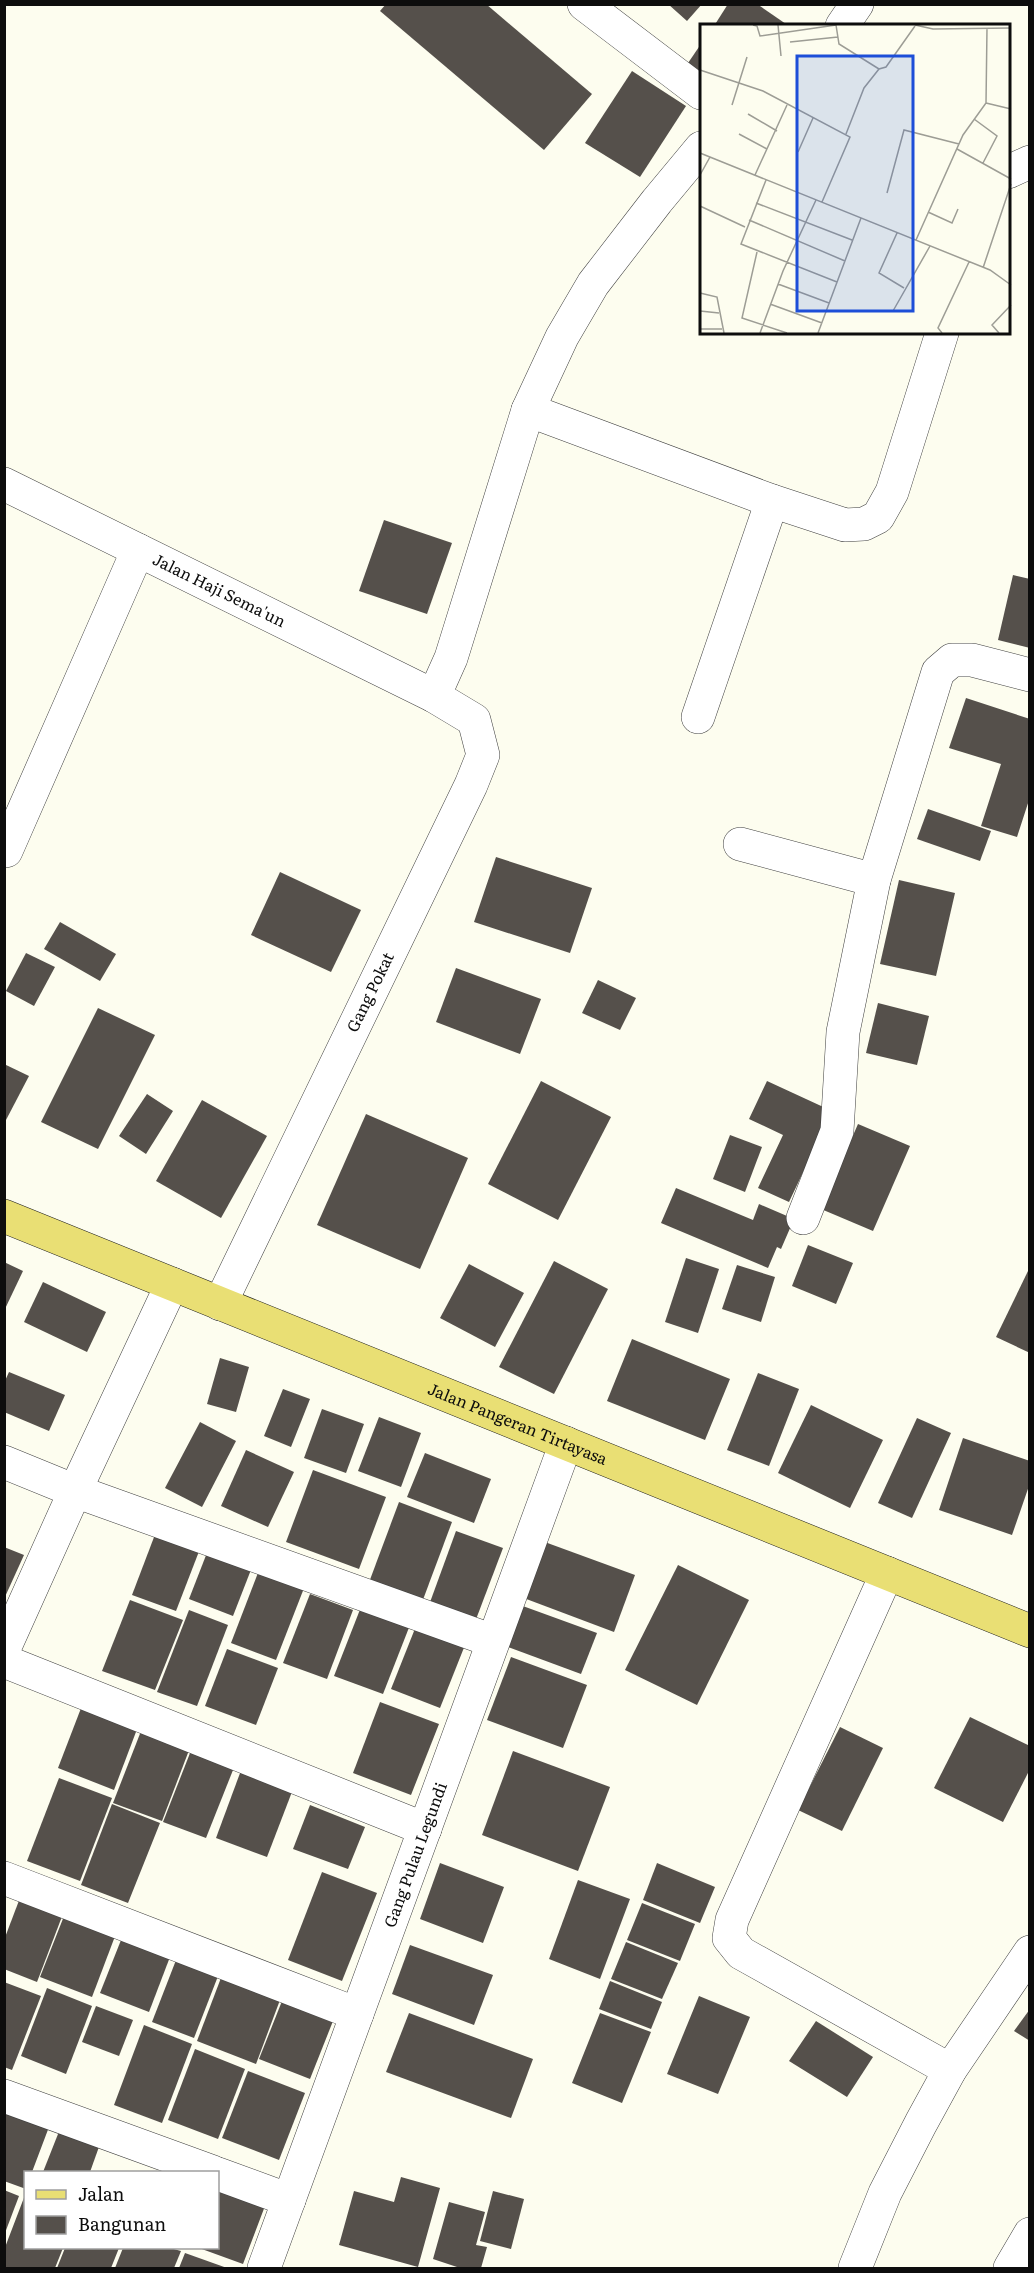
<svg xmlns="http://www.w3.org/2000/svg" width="1034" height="2273" font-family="Literata,serif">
<rect width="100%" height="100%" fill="#fdfdef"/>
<g fill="#55504b">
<polygon points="386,4 486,4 592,94 544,150 380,11"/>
<polygon points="668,4 702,4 687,21"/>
<polygon points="728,4 757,4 786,24 714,26"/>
<polygon points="701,44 701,72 688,63"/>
<polygon points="632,71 686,106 640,177 585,143"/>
<polygon points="384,520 452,543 427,614 359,591"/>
<polygon points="1013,575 1030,579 1030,648 998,640"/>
<polygon points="966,698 1030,719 1030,797 1017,837 981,826 1001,764 949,748"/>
<polygon points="928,809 991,831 980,861 917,839"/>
<polygon points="496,857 592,888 570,953 474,922"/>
<polygon points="280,872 361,910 331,972 251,935"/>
<polygon points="899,880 955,893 936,976 880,964"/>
<polygon points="60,922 116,954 100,981 44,949"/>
<polygon points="26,953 55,967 34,1006 6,991"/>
<polygon points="456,968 541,999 520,1054 436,1022"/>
<polygon points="598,980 636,998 620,1030 582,1013"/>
<polygon points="878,1003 929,1016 917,1065 866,1053"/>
<polygon points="98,1008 155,1035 98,1149 41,1122"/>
<polygon points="4,1064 29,1076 6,1120 4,1120"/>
<polygon points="541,1081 611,1117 558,1220 488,1184"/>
<polygon points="767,1081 832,1111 789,1202 758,1188 783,1135 749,1119"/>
<polygon points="147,1094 173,1111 146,1154 119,1136"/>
<polygon points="202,1100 267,1136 221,1218 156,1181"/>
<polygon points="366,1114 468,1158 420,1269 317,1225"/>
<polygon points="858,1124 910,1146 873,1231 821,1209"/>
<polygon points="730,1135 762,1147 745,1192 713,1179"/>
<polygon points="676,1188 753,1220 759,1204 794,1219 781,1249 777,1247 768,1268 661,1223"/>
<polygon points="808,1245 853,1263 836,1304 792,1286"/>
<polygon points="686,1258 719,1269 698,1333 665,1322"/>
<polygon points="554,1261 608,1289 554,1394 499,1367"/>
<polygon points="4,1262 23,1271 4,1311"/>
<polygon points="469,1264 524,1293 495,1347 440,1318"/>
<polygon points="737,1265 775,1277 761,1322 722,1309"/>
<polygon points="1028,1271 1030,1271 1030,1353 996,1337"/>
<polygon points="43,1282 106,1312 87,1352 24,1322"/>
<polygon points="632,1339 730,1379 705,1440 607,1401"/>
<polygon points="220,1358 249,1367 236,1412 207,1404"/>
<polygon points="9,1372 65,1395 49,1431 4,1412 4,1383"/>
<polygon points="758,1373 799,1389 769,1466 727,1450"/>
<polygon points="283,1389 310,1399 291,1447 264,1436"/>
<polygon points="811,1405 883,1440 850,1508 778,1473"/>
<polygon points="322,1409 364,1424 346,1473 304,1458"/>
<polygon points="379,1417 421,1433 401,1487 358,1471"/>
<polygon points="917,1418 951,1433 912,1518 878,1503"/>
<polygon points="200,1422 236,1441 202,1507 165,1488"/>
<polygon points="963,1438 1030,1461 1030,1483 1012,1535 939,1510"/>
<polygon points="246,1450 294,1472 268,1527 221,1506"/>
<polygon points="425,1453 491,1479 474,1523 407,1497"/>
<polygon points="313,1470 386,1497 359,1569 286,1542"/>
<polygon points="399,1502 452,1522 421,1605 368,1585"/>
<polygon points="159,1524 203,1541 176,1611 132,1595"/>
<polygon points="456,1531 503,1548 475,1622 429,1605"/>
<polygon points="542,1541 635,1575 614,1632 521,1597"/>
<polygon points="210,1545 254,1562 233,1616 189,1599"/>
<polygon points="4,1547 24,1555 4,1599"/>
<polygon points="261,1565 306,1583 276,1660 231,1643"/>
<polygon points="678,1565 749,1600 697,1705 625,1670"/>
<polygon points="310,1594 353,1610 327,1679 283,1663"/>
<polygon points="130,1600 183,1620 155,1690 102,1671"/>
<polygon points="520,1605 597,1633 581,1674 505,1646"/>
<polygon points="361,1607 410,1625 383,1694 334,1676"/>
<polygon points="189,1610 228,1625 197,1706 157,1692"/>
<polygon points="420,1616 469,1635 440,1708 391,1689"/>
<polygon points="227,1649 278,1668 256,1725 205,1706"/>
<polygon points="511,1657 587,1685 563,1748 487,1720"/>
<polygon points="380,1702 439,1724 411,1795 353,1773"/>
<polygon points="83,1703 139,1724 114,1790 58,1768"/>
<polygon points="970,1717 1030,1746 1030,1769 1003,1822 934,1788"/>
<polygon points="143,1726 191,1745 162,1821 113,1803"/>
<polygon points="840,1727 883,1748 842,1831 798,1810"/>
<polygon points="192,1748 235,1765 206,1838 163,1822"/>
<polygon points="513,1751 610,1787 578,1871 482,1835"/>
<polygon points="243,1765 295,1784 267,1857 216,1838"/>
<polygon points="59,1778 112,1798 80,1881 27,1861"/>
<polygon points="112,1804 160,1823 128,1903 81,1885"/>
<polygon points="310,1805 365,1827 348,1869 293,1849"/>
<polygon points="440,1863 504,1887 483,1943 420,1919"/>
<polygon points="657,1863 715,1887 700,1923 643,1900"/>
<polygon points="322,1872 377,1893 342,1981 288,1960"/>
<polygon points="578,1880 630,1899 600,1979 549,1959"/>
<polygon points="23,1890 66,1906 37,1982 4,1969 4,1940"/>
<polygon points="642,1903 695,1924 680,1961 627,1940"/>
<polygon points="66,1911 117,1931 92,1997 40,1977"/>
<polygon points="125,1930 173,1949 149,2012 100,1993"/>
<polygon points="626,1942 678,1963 662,1999 611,1979"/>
<polygon points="410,1945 493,1975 474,2025 392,1994"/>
<polygon points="178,1955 220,1971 194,2038 152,2022"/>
<polygon points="224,1970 283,1992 256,2064 197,2041"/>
<polygon points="610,1981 662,2002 651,2029 599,2009"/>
<polygon points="4,1982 41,1996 12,2070 4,2067"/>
<polygon points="47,1988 92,2006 66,2074 21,2056"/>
<polygon points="284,1996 335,2016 310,2079 259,2059"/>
<polygon points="699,1996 750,2017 718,2094 667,2074"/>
<polygon points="96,2006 133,2020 119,2056 82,2042"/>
<polygon points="1030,2009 1030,2041 1014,2031"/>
<polygon points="409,2013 533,2059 511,2118 386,2072"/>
<polygon points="600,2013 651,2032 622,2103 572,2083"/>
<polygon points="816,2021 873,2057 847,2097 789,2061"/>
<polygon points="144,2025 192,2044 162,2123 114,2105"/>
<polygon points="195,2049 245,2069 218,2139 168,2120"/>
<polygon points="248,2071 305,2093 279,2160 222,2138"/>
<polygon points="4,2101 52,2119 32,2172 26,2172 26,2189 4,2181"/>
<polygon points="60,2129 100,2144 90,2172 43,2172"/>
<polygon points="401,2177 440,2188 418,2267 339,2245 354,2191 394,2202"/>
<polygon points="218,2179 268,2198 243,2264 199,2248 218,2248"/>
<polygon points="4,2190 19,2196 5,2233 4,2233"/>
<polygon points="493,2191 524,2199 511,2249 480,2241"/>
<polygon points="25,2195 26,2248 63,2248 55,2268 4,2268 4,2250"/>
<polygon points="449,2202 485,2212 476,2245 487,2247 481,2268 460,2268 433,2259"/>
<polygon points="65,2248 119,2248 111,2268 57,2268"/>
<polygon points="123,2248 170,2248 181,2251 174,2268 115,2268"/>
<polygon points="185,2253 227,2268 179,2268"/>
</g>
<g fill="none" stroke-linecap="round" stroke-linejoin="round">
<defs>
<g id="minor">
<polyline points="584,4 701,93"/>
<polyline points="842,26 857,4"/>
<polyline points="1008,172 1030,162"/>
<polyline points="528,410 772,501 845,525 864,524 878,517 892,492 942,333"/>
<path id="s1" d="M4,484L434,696L474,720L483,755L471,785L220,1304"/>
<polyline points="434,696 451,658 528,410 562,337 593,284 657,201 701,148"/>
<polyline points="698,717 772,501"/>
<polyline points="740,844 874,880"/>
<polyline points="6,851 138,550"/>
<polyline points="803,1218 837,1131 843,1032 874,880 938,672 952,660 972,660 1030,675"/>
<polyline points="4,1462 75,1491 493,1641"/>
<polyline points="887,1573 732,1920 729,1938 741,1953 950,2070"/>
<polyline points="4,1649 75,1491 172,1284"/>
<polyline points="4,1661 425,1829"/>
<polyline points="4,1878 357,2014"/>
<polyline points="4,2096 213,2172"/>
<polyline points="218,2174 289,2200"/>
<path id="s2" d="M264,2268L566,1443"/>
<polyline points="855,2268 885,2193 921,2123 950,2070 1030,1952"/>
<polyline points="1010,2268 1030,2234"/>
</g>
<g id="major">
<path id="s3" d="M4,1216L1030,1631"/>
</g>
</defs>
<use href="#minor" stroke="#404040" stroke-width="34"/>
<use href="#major" stroke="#1e1e1e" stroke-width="34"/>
<use href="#minor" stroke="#fff" stroke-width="33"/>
<use href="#major" stroke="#e9df74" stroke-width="33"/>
</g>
<g text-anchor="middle" stroke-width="6" stroke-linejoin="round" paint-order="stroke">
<g font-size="16" fill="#0d0d0d" stroke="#fff">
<text dy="6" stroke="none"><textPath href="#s1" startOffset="240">Jalan Haji Sema'un</textPath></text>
<text transform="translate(370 992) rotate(-64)" y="6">Gang Pokat</text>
<text dy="6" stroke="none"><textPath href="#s3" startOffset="554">Jalan Pangeran Tirtayasa</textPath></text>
<text dy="6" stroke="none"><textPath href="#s2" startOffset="440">Gang Pulau Legundi</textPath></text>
</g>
</g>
<g transform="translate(700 24)">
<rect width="310" height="310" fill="#fdfdef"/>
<path fill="none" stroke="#9d9d95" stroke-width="1.5" d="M53,1L57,2L60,12L136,1M78,1L81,32M136,1L139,20L179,45M215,1L233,5L311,4M90,18L138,13M0,46L63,67L150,113L122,178M286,79L311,85M32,81L47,33M48,90L77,107M274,95L297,112L283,139M39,110L67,125M146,110L164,64L179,45L186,43L215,2M257,125L311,155M98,128L113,94M0,129L290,246L311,261M0,151L10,133M55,151L87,81M66,156L41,220L137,258M187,169L204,106L259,120M56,179L152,216M0,182L45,203M228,188L252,199L258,185M49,196L145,237M197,209L179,249L204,264M216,216L263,111L286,79L287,4M57,228L42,294L87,309M283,244L311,160M78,260L129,279M0,269L17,273L24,309M70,280L122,299M0,287L19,289M193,287L230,222M0,305H22M60,309L83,247L116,176M118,309L161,194M242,309L238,304L269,238M299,309L292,301L311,281"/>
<path fill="#1d4ed8" fill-opacity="0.15" stroke="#1d4ed8" stroke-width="3" d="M97,32H213V287H97Z"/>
<rect width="310" height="310" fill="none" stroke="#0d0d0d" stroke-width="3"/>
</g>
<rect width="1034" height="2273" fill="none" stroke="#0d0d0d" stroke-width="12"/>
<rect x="24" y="2171" width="195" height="78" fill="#ffffff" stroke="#9e9e9e" stroke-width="1.5"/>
<rect x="36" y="2190" width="30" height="9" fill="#e9df74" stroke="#9e9e9e" stroke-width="1.5"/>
<text x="78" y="2201" font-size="18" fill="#0d0d0d">Jalan</text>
<rect x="36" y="2216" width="30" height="18" fill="#55504b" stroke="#9e9e9e" stroke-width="1.5"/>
<text x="78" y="2231" font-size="18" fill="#0d0d0d">Bangunan</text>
</svg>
